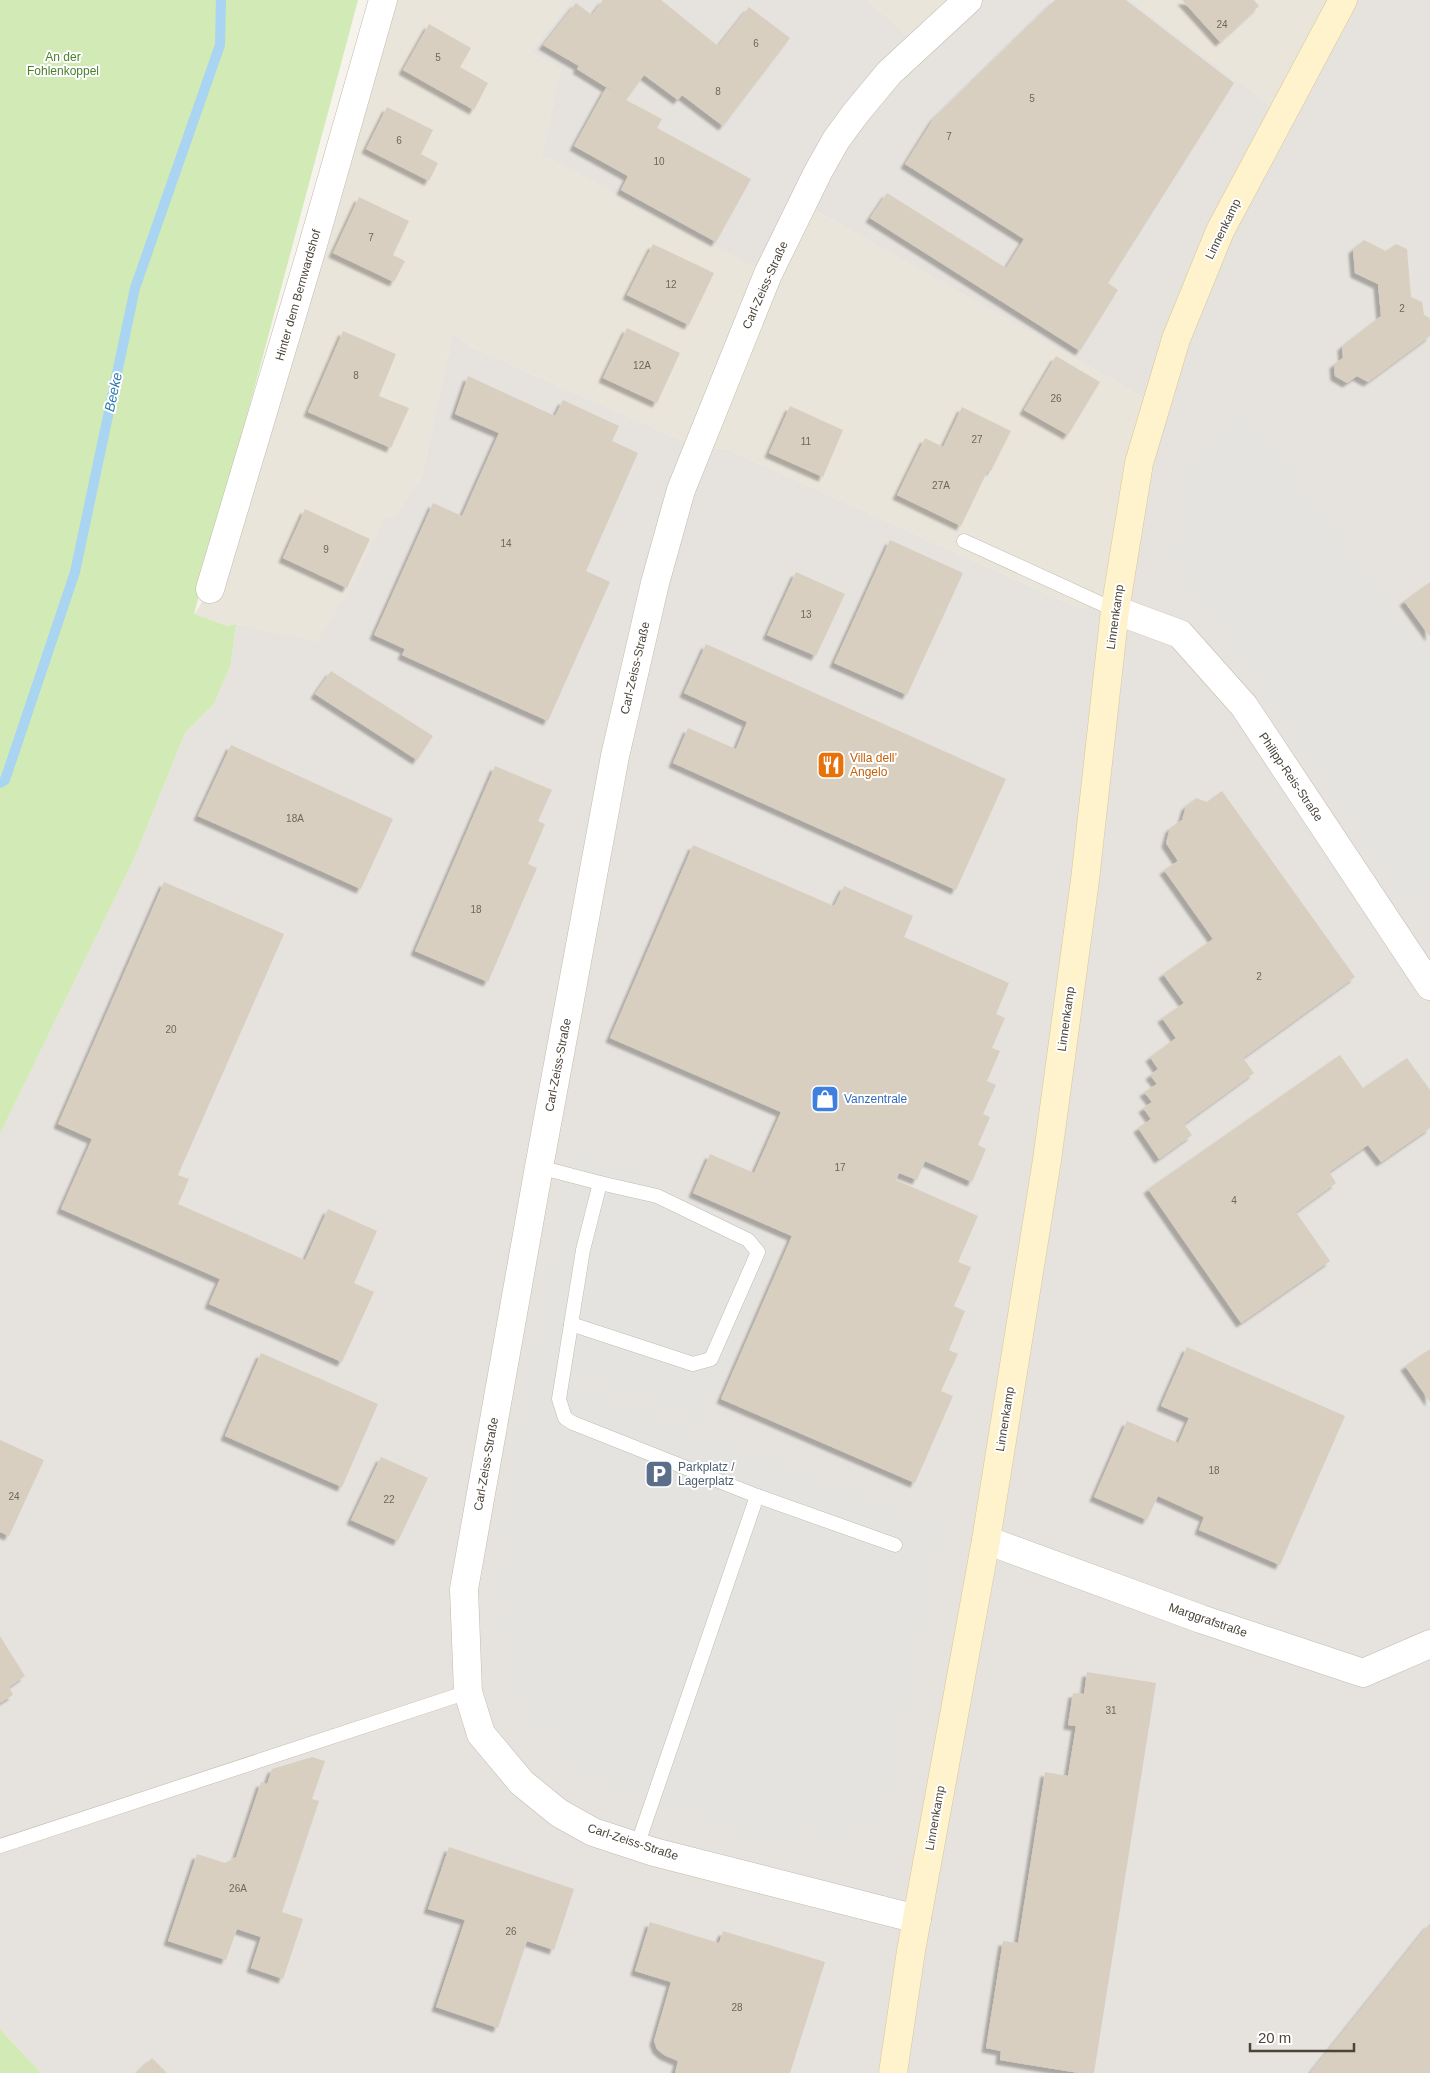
<svg xmlns="http://www.w3.org/2000/svg" width="1430" height="2073" font-family="Arial,sans-serif">
<defs>
<filter id="shadow"><feDropShadow dx="-4.5" dy="4.5" stdDeviation="1" flood-color="#0004"/></filter>
</defs>
<rect width="100%" height="100%" fill="#f6f3ec"/>
<g fill="#eae5da">
<polygon points="383,0 572,0 530,52 561,69 541,157 803,203 1155,404 1115,610 1076,607 727,449 697,447 473,348 453,333 422,476 317,643 236,624 227,626 194,615 210,589"/>
<polygon points="867,0 968,0 917,46"/>
<polygon points="1131,0 1354,0 1288,121"/>
</g>
<polygon fill="#e6e2dd" points="572,0 867,0 917,45 968,0 1131,0 1288,120 1354,0 1430,0 1430,2073 41,2073 0,2028 0,1134 133,861 185,733 214,704 231,664 236,624 317,642 349,591 384,519 396,516 422,476 453,333 473,348 697,447 727,449 1076,607 1115,609 1155,404 803,203 768,274 552,159 541,157 561,69 530,52"/>
<g fill="#d2eab5">
<polygon points="0,0 358,0 194,614 227,626 236,624 231,664 214,704 185,733 133,861 0,1134"/>
<polygon points="0,2028 4,2033 41,2073 0,2073"/>
</g>
<g fill="#e5e3e0">
<polygon points="1249,411 1430,656 1430,887 1405,905 1169,556 1191,455"/>
<polygon points="572,1145 782,1240 705,1423 578,1376 576,1385 945,1525 890,1797 877,1825 855,1821 847,1847 799,1830 785,1852 548,1763 556,1740 516,1722 524,1695 509,1688 517,1662 498,1653 505,1634 493,1627 504,1601 489,1594 511,1538 497,1534"/>
</g>
<g fill="none" stroke-linecap="round" stroke-linejoin="round">
<polyline stroke="#a9d4f2" stroke-width="10" points="0,783 5,780 75,572 135,288 220,45 221,0"/>
</g>
<g fill="#d8cfc1" filter="url(#shadow)">
<polygon points="603,0 661,0 718,46 749,7 790,38 723,126 682,95 678,100 644,75 626,100 662,119 657,128 751,179 716,242 621,190 628,176 574,146 606,88 617,94 577,69 579,66 543,45 576,3 592,15"/>
<polygon points="1055,0 1126,0 1234,83 1108,283 1118,290 1080,351 870,218 887,193 1006,268 1024,239 905,164 934,118"/>
<polygon points="1182,0 1254,0 1259,6 1220,42"/>
<polygon points="429,24 471,48 460,67 488,83 474,110 403,70"/>
<polygon points="387,107 433,130 421,154 438,163 429,181 366,149"/>
<polygon points="359,197 409,221 393,255 405,261 394,282 333,253"/>
<polygon points="1364,240 1386,251 1396,244 1407,249 1411,297 1422,302 1424,315 1430,318 1430,336 1368,382 1357,376 1347,383 1335,376 1334,364 1343,358 1342,346 1381,316 1378,284 1355,273 1353,249"/>
<polygon points="653,244 714,273 689,325 627,295"/>
<polygon points="627,328 680,353 657,403 603,378"/>
<polygon points="343,331 396,354 379,396 409,408 391,448 308,412"/>
<polygon points="1056,356 1100,382 1068,435 1024,410"/>
<polygon points="468,376 555,416 563,400 619,426 612,441 638,453 586,571 610,582 548,721 402,655 405,649 374,635 433,503 462,516 499,433 455,414"/>
<polygon points="790,406 843,430 823,477 769,453"/>
<polygon points="962,407 1011,431 991,471 988,470 961,526 897,495 925,438 943,447"/>
<polygon points="305,509 370,539 347,588 283,558"/>
<polygon points="890,540 963,573 907,695 834,663"/>
<polygon points="796,572 845,594 816,656 767,635"/>
<polygon points="1430,582 1430,637 1404,601"/>
<polygon points="706,644 1006,779 956,890 673,763 688,728 736,749 747,722 684,693"/>
<polygon points="331,671 433,736 417,760 315,694"/>
<polygon points="231,745 393,819 361,889 198,816"/>
<polygon points="495,766 552,790 538,821 545,824 528,864 537,868 488,982 415,951"/>
<polygon points="1222,791 1355,977 1243,1058 1254,1073 1184,1124 1192,1135 1159,1159 1138,1128 1151,1119 1143,1108 1152,1102 1144,1092 1157,1084 1150,1075 1158,1069 1150,1057 1176,1038 1162,1018 1184,1003 1163,974 1213,939 1164,870 1178,861 1166,843 1170,828 1182,820 1186,806 1196,798 1207,802"/>
<polygon points="693,845 834,906 844,886 913,916 904,937 1009,983 996,1014 1005,1018 992,1048 1000,1051 987,1081 996,1085 983,1114 990,1117 978,1145 986,1149 972,1182 925,1161 917,1180 899,1173 896,1180 978,1216 958,1262 971,1267 954,1306 965,1311 949,1350 958,1354 941,1391 953,1396 915,1483 721,1399 792,1236 693,1193 710,1154 754,1173 781,1112 610,1038"/>
<polygon points="164,882 284,934 178,1175 189,1179 178,1204 305,1260 328,1209 377,1231 354,1283 374,1292 342,1362 209,1304 220,1279 61,1209 92,1139 58,1124"/>
<polygon points="1340,1055 1363,1088 1407,1058 1430,1090 1430,1128 1381,1162 1368,1145 1329,1172 1336,1183 1296,1212 1330,1261 1241,1323 1148,1189"/>
<polygon points="1187,1347 1345,1416 1280,1565 1199,1530 1204,1517 1158,1496 1147,1520 1094,1497 1127,1421 1178,1443 1189,1418 1161,1406"/>
<polygon points="1430,1349 1430,1402 1405,1366"/>
<polygon points="261,1353 378,1404 342,1487 225,1436"/>
<polygon points="0,1440 44,1460 9,1536 0,1532"/>
<polygon points="381,1457 428,1478 398,1541 351,1520"/>
<polygon points="0,1636 25,1676 9,1687 13,1695 0,1703"/>
<polygon points="1087,1672 1156,1683 1094,2073 1079,2073 1000,2060 1001,2051 986,2048 1003,1941 1018,1943 1045,1772 1068,1776 1076,1726 1068,1725 1073,1693 1084,1694"/>
<polygon points="312,1757 325,1761 312,1799 319,1801 282,1912 303,1919 283,1979 251,1968 261,1937 237,1929 226,1960 168,1941 197,1854 225,1863 236,1857 261,1782 267,1784 272,1769"/>
<polygon points="449,1847 574,1889 554,1950 527,1941 498,2028 436,2007 465,1920 428,1909"/>
<polygon points="650,1922 719,1943 723,1931 825,1962 790,2073 675,2073 678,2061 664,2055 657,2049 654,2041 671,1982 635,1971"/>
<polygon points="1430,1923 1430,2073 1310,2073"/>
<polygon points="152,2058 167,2073 137,2073"/>
</g>
<g fill="none" stroke-linecap="round" stroke-linejoin="round">
<defs>
<g id="lane">
<polyline points="964,541 1115,610"/>
<polyline points="539,1167 600,1183 583,1250 559,1399 565,1418 573,1423 757,1496 637,1846"/>
<polyline points="571,1324 693,1364 711,1359 758,1252 748,1240 657,1196 600,1183"/>
<polyline points="757,1496 895,1545"/>
<polyline points="0,1846 468,1692"/>
</g>
<g id="street">
<polyline points="210,589 310,255 383,0"/>
<polyline points="1115,610 1180,634 1244,706 1430,986"/>
<polyline points="986,1540 1201,1619 1363,1673 1430,1644"/>
<polyline points="917,1919 654,1852 593,1832 559,1813 522,1783 481,1734 468,1692 464,1589 539,1167 615,756 655,583 681,490 768,274 818,172 836,140 855,114 889,73 968,0"/>
</g>
<polyline id="secondary" points="893,2073 911,1951 986,1540 1047,1160 1085,880 1115,610 1139,463 1176,339 1220,231 1343,0"/>
</defs>
<use href="#lane" stroke="#c2bbae" stroke-width="15"/>
<use href="#street" stroke="#c2bbae" stroke-width="29"/>
<use href="#secondary" stroke="#d6c79b" stroke-width="29"/>
<use href="#lane" stroke="#fff" stroke-width="14"/>
<use href="#street" stroke="#fff" stroke-width="28"/>
<use href="#secondary" stroke="#fff3cd" stroke-width="28"/>
</g>
<defs>
<symbol id="restaurant-square" viewBox="-11 -11 22 22"><rect x="-9" y="-9" width="18" height="18" rx="4" fill="#e8710a" stroke="#fff"/><path d="M-5-6h1v4h1v-4h1v4h1v-4h1v5L-1.5 .5V6h-2V.5L-5-1ZM5-6V6H3V1.5H1.5Q1.5-4 5-6Z" fill="#fff"/></symbol>
<symbol id="shop-square" viewBox="-11 -11 22 22"><rect x="-9" y="-9" width="18" height="18" rx="4" fill="#3f7fe0" stroke="#fff"/><path d="M-5-2.5h2.3a2.7 3.5 0 0 1 5.4 0H5L5.5 6h-11ZM-1.5-2.5h3a1.5 2.3 0 0 0-3 0Z" fill="#fff"/></symbol>
<symbol id="parking-square" viewBox="-11 -11 22 22"><rect x="-9" y="-9" width="18" height="18" rx="4" fill="#5c6f8a" stroke="#fff"/><path d="M-3.5-5.5H1a3.5 3.5 0 0 1 0 7H-1V5.5H-3.5ZM-1-3.4V-.6H.8a1.4 1.4 0 0 0 0-2.8Z" fill="#fff"/></symbol>
</defs>
<g fill-rule="evenodd">
<use href="#restaurant-square" x="815" y="749" width="32" height="32"/>
<use href="#shop-square" x="809" y="1083" width="32" height="32"/>
<use href="#parking-square" x="643" y="1458" width="32" height="32"/>
</g>
<g text-anchor="middle" stroke-width="4" stroke-linejoin="round" paint-order="stroke">
<g font-size="10" fill="#6e675b">
<text x="1222" y="28">24</text>
<text x="756" y="47">6</text>
<text x="438" y="61">5</text>
<text x="718" y="95">8</text>
<text x="1032" y="102">5</text>
<text x="949" y="140">7</text>
<text x="399" y="144">6</text>
<text x="659" y="165">10</text>
<text x="371" y="241">7</text>
<text x="671" y="288">12</text>
<text x="1402" y="312">2</text>
<text x="642" y="369">12A</text>
<text x="356" y="379">8</text>
<text x="1056" y="402">26</text>
<text x="977" y="443">27</text>
<text x="806" y="445">11</text>
<text x="941" y="489">27A</text>
<text x="506" y="547">14</text>
<text x="326" y="553">9</text>
<text x="806" y="618">13</text>
<text x="295" y="822">18A</text>
<text x="476" y="913">18</text>
<text x="1259" y="980">2</text>
<text x="171" y="1033">20</text>
<text x="840" y="1171">17</text>
<text x="1234" y="1204">4</text>
<text x="1214" y="1474">18</text>
<text x="14" y="1500">24</text>
<text x="389" y="1503">22</text>
<text x="1111" y="1714">31</text>
<text x="238" y="1892">26A</text>
<text x="511" y="1935">26</text>
<text x="737" y="2011">28</text>
</g>
<g font-size="12" fill="#4a7f2a" stroke="#fff">
<text x="63" y="61">An der<tspan x="63" dy="14">Fohlenkoppel</tspan></text>
</g>
<g font-size="12" fill="#4b4439" stroke="#fff">
<text transform="translate(1223 229) rotate(-64)" y="4">Linnenkamp</text>
<text transform="translate(765 285) rotate(-66)" y="4">Carl-Zeiss-Straße</text>
<text transform="translate(298 295) rotate(-74)" y="4">Hinter dem Bernwardshof</text>
<text transform="translate(1115 617) rotate(-82)" y="4">Linnenkamp</text>
<text transform="translate(635 668) rotate(-77)" y="4">Carl-Zeiss-Straße</text>
<text transform="translate(1291 777) rotate(56)" y="4">Philipp-Reis-Straße</text>
<text transform="translate(1066 1019) rotate(-82)" y="4">Linnenkamp</text>
<text transform="translate(558 1065) rotate(-79)" y="4">Carl-Zeiss-Straße</text>
<text transform="translate(1005 1419) rotate(-81)" y="4">Linnenkamp</text>
<text transform="translate(486 1464) rotate(-80)" y="4">Carl-Zeiss-Straße</text>
<text transform="translate(1208 1620) rotate(19)" y="4">Marggrafstraße</text>
<text transform="translate(935 1818) rotate(-80)" y="4">Linnenkamp</text>
<text transform="translate(633 1842) rotate(18)" y="4">Carl-Zeiss-Straße</text>
</g>
<g font-size="12" fill="#c56008" stroke="#fff" text-anchor="start">
<text x="850" y="762">Villa dell’<tspan x="850" dy="14">Angelo</tspan></text>
</g>
<g font-size="12" fill="#366cbe" stroke="#fff" text-anchor="start">
<text x="844" y="1103">Vanzentrale</text>
</g>
<g font-size="12" fill="#4e5e75" stroke="#fff" text-anchor="start">
<text x="678" y="1471">Parkplatz /<tspan x="678" dy="14">Lagerplatz</tspan></text>
</g>
<g font-size="14" font-style="italic" fill="#2e7ab2" stroke="#fff">
<text transform="translate(113 392) rotate(-78)" y="5">Beeke</text>
</g>
</g>
<path d="M1250 2043v8h104v-8" fill="none" stroke="#4b4439" stroke-width="2.5"/>
<text x="1258" y="2043" font-size="15" fill="#4b4439" stroke="#ffffff" stroke-width="4" paint-order="stroke">20 m</text>
</svg>
